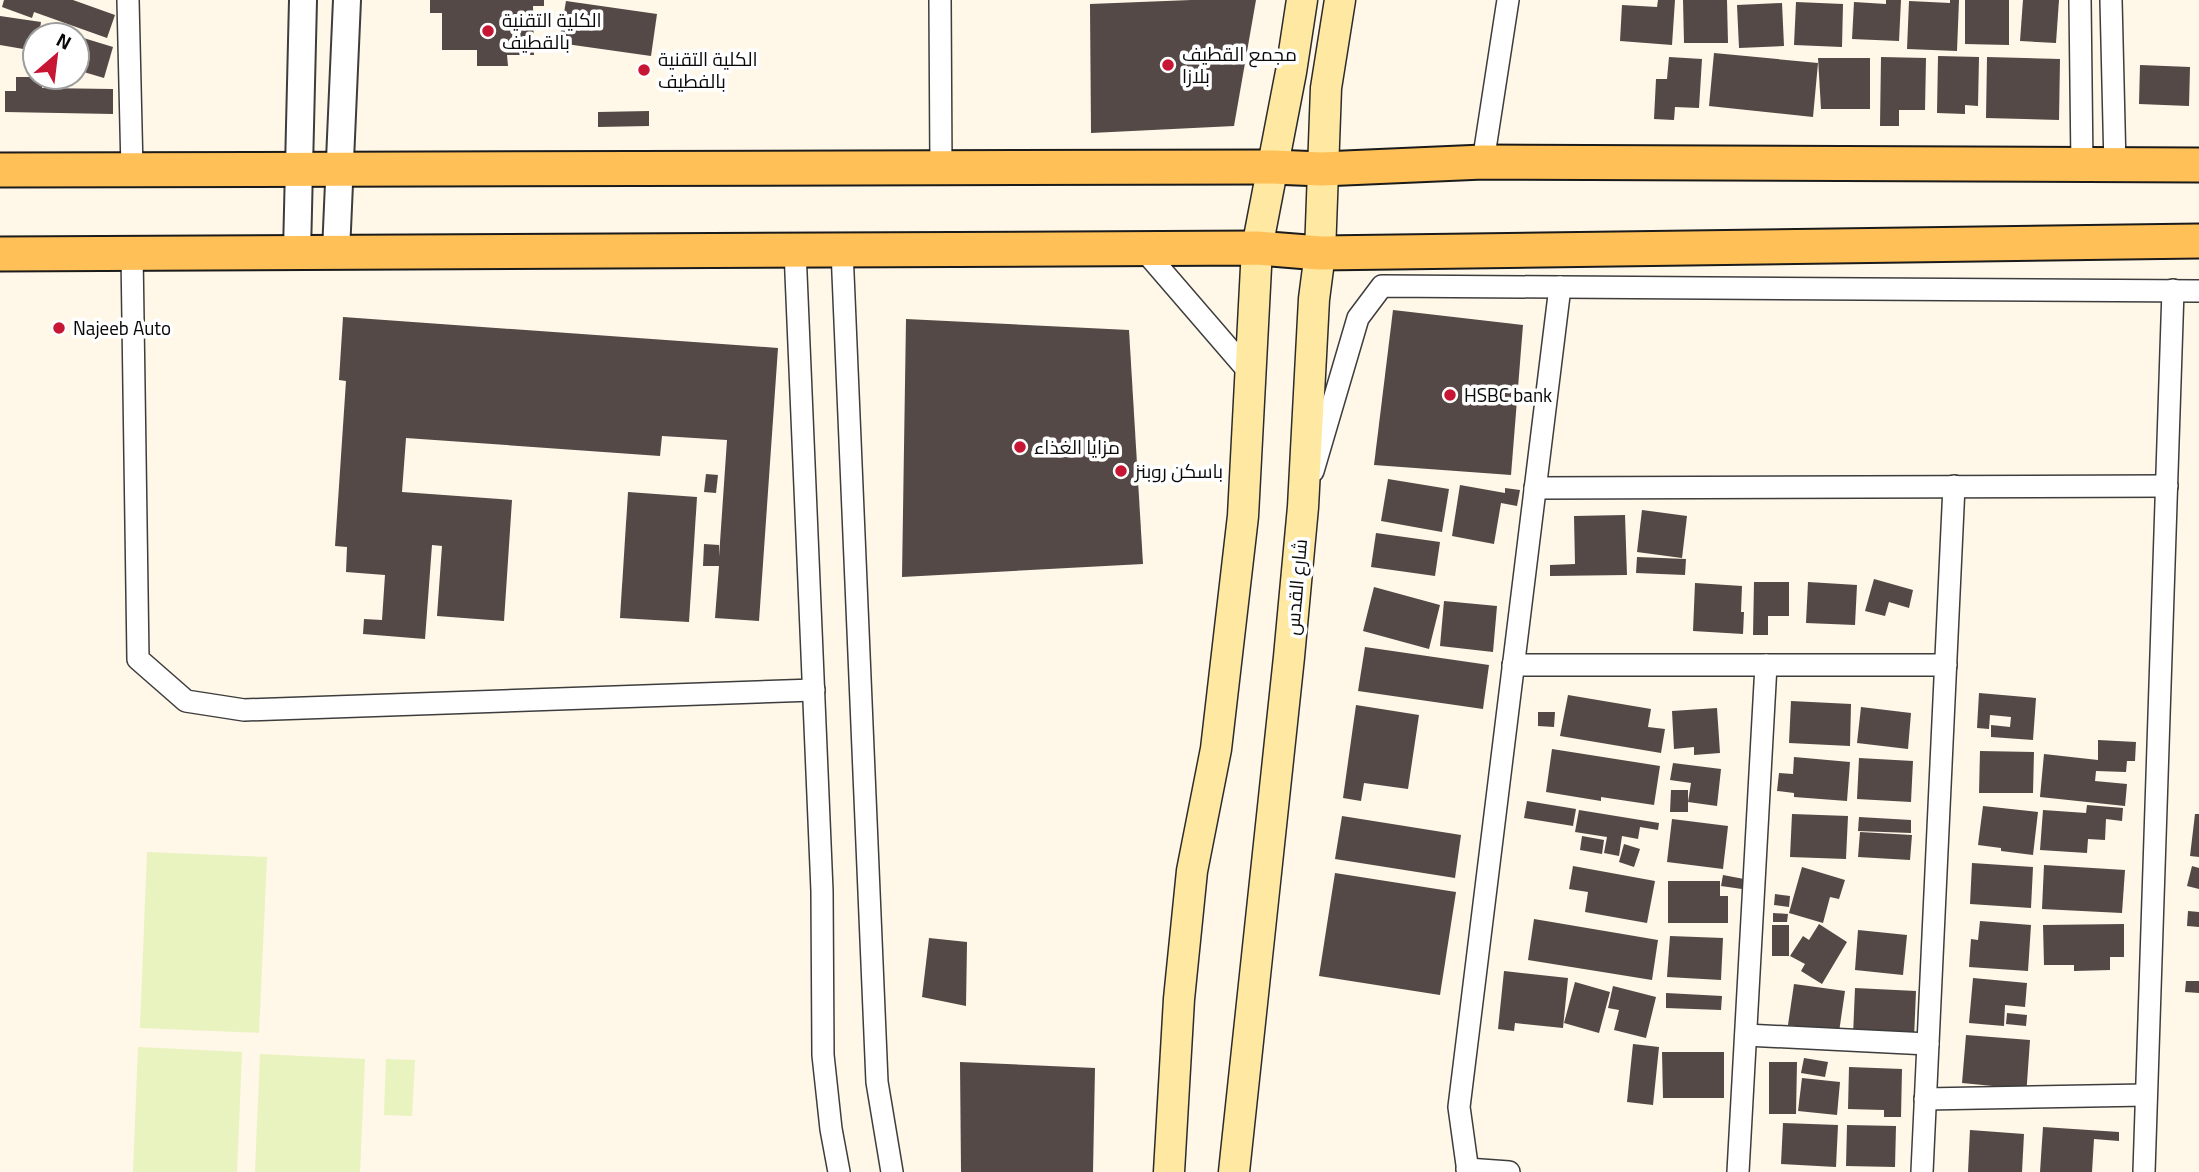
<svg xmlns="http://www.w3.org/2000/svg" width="2199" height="1172" font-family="Georgia,Cairo,serif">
<rect width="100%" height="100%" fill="#fff7e7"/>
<g fill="#e8f3c0">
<polygon points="147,852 267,857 259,1033 140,1028"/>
<polygon points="138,1047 242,1052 237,1172 133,1172"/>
<polygon points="260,1054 365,1059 360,1172 255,1172"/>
<polygon points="386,1059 415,1060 412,1116 384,1115"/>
</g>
<g fill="#544946">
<polygon points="4,0 73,0 115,15 107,38 34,12 32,18 2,7"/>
<polygon points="430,0 544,0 544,6 533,6 534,55 507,55 508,66 477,66 477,50 442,50 442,13 430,13"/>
<polygon points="1191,0 1256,0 1234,126 1091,133 1090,4"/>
<polygon points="1658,0 1675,0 1672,45 1620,41 1622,5 1657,7"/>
<polygon points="1683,0 1727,0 1728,43 1684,43"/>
<polygon points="1886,0 1901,0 1899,41 1852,39 1854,2 1886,4"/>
<polygon points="1950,0 1959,0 1957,51 1907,49 1909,1 1950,3"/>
<polygon points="1965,0 2009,0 2009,45 1965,44"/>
<polygon points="2023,0 2059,0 2056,43 2020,41"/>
<polygon points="566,1 657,14 651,56 559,43"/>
<polygon points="1796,2 1843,4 1842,47 1794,45"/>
<polygon points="1782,3 1784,46 1739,48 1737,5"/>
<polygon points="0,16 41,22 39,35 35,35 35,51 0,45"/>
<polygon points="77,36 113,47 104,78 77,70"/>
<polygon points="1714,53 1818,63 1813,117 1709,106"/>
<polygon points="1938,56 1979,57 1978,106 1965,105 1965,114 1937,113"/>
<polygon points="1669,57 1702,59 1699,108 1675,107 1674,120 1654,119 1656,79 1667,79"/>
<polygon points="1881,57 1926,58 1925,110 1899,110 1899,126 1880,126"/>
<polygon points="1987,57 2060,59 2059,120 1986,118"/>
<polygon points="1818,58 1870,58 1870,109 1821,109"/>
<polygon points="2140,65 2190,67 2189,106 2139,104"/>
<polygon points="16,77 43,77 42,88 113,89 113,114 5,112 5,91 16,91"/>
<polygon points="649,111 649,126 598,127 598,112"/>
<polygon points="1393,310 1523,325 1511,475 1374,465"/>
<polygon points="343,317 778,348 759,621 715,618 719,566 703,566 704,544 719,545 719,557 727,440 662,436 660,456 406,438 402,492 512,500 504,621 437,616 442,546 432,545 425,639 363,634 364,619 382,620 385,575 346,572 347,547 335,546 346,381 339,380"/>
<polygon points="906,319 1129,330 1143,564 902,577"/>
<polygon points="706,474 718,475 716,493 704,492"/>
<polygon points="1388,479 1449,489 1442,532 1381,521"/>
<polygon points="1460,485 1505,493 1505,488 1520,490 1517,506 1501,503 1494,544 1452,536"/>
<polygon points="628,492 697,497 689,622 620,618"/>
<polygon points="1642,510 1687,516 1682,558 1637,552"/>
<polygon points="1625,515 1627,575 1550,576 1550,565 1575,564 1574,516"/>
<polygon points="1376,533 1440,542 1435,576 1371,567"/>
<polygon points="1637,557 1686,559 1685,575 1636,573"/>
<polygon points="1874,579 1913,590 1909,608 1889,602 1885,616 1865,611"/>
<polygon points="1754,582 1789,582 1789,616 1768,616 1768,635 1753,635"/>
<polygon points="1808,582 1857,585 1855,625 1806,623"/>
<polygon points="1695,583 1742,586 1741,612 1744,612 1743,634 1693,631"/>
<polygon points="1374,587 1440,605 1429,649 1363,631"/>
<polygon points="1444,601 1497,606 1493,652 1440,646"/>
<polygon points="1365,647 1489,665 1483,709 1358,691"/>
<polygon points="1979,693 2036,698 2033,740 1991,737 1991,725 2010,727 2011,717 1990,715 1989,729 1977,728"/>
<polygon points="1568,695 1651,709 1648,727 1665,729 1661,753 1560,736"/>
<polygon points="1791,701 1851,704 1850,746 1789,743"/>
<polygon points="1356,705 1419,715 1408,789 1364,783 1361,801 1343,798"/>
<polygon points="1861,707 1911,713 1908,749 1857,743"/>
<polygon points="1717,708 1720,753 1694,755 1694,747 1674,749 1672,711"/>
<polygon points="1538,712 1555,712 1554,727 1538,726"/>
<polygon points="2098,740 2136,742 2135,761 2127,761 2126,772 2096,771 2095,781 2127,784 2125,806 2040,797 2044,754 2098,760"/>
<polygon points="1552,749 1660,766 1654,805 1601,797 1601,801 1546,792"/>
<polygon points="1980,751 2034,752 2033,793 1979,793"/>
<polygon points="1794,757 1850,762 1847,801 1794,797 1794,793 1777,791 1779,773 1793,774"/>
<polygon points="1859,758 1913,761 1911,802 1857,799"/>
<polygon points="1673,763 1721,769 1717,806 1688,802 1691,783 1670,780"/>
<polygon points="1671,790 1688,790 1688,812 1670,812"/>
<polygon points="1527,801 1576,809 1573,826 1524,818"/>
<polygon points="2087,805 2123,808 2122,821 2106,819 2105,840 2088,839 2087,853 2040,850 2043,810 2086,813"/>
<polygon points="1983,806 2038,812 2033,855 2001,851 2001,848 1978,845"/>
<polygon points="1579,810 1659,823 1658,830 1640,827 1638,839 1622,836 1619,856 1604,853 1607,837 1575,832"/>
<polygon points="1792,814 1848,816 1846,859 1790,857"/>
<polygon points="2195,814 2199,814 2199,857 2190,856"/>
<polygon points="1342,816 1461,835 1455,878 1335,859"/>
<polygon points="1859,817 1911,820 1911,833 1858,831"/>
<polygon points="1672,819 1728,826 1723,869 1667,862"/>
<polygon points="1860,832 1912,835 1910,860 1858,857"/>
<polygon points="1582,836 1604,840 1602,854 1580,850"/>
<polygon points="1624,844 1640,849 1634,867 1619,862"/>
<polygon points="1972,863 2033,867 2031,908 1970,904"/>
<polygon points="2044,865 2125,870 2122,913 2042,909"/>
<polygon points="1573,866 1655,881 1647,923 1585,912 1588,892 1569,889"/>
<polygon points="2192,866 2199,868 2199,889 2187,886"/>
<polygon points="1802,867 1845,880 1839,899 1830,897 1823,923 1789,913"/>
<polygon points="1335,873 1456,892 1440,995 1319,976"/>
<polygon points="1723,875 1744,879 1742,889 1721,886"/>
<polygon points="1668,881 1720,881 1720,896 1728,896 1728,923 1668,923"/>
<polygon points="1775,894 1790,896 1789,907 1774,905"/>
<polygon points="2188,911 2199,912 2199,927 2187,926"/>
<polygon points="1773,913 1788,914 1787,922 1773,922"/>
<polygon points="1534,919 1658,940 1652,980 1528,960"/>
<polygon points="1980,921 2031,925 2028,971 1969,967 1971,939 1978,940"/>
<polygon points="1819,924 1847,942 1822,984 1801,971 1805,964 1790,956 1803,936 1809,940"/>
<polygon points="2124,924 2124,957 2110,957 2110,970 2074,971 2074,965 2044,965 2043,925"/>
<rect x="1772" y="925" width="17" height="31"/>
<polygon points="1858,930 1907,935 1903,975 1855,970"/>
<polygon points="1670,936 1723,938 1721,980 1667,977"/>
<polygon points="929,938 967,942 966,1006 922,997"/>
<polygon points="1504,971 1568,978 1563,1028 1515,1023 1514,1031 1498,1029"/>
<polygon points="1973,978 2027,983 2025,1007 2005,1005 2004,1026 1969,1023"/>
<polygon points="2186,981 2199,981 2199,993 2185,992"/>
<polygon points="1575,982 1610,992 1599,1033 1564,1023"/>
<polygon points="1794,984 1845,991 1839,1032 1788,1025"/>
<polygon points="1613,986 1656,997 1646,1038 1614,1030 1619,1010 1608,1008"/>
<polygon points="1855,988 1916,991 1914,1039 1853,1036"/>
<polygon points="1666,993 1722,996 1721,1010 1666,1008"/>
<polygon points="2007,1013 2027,1015 2026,1026 2006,1024"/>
<polygon points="1966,1035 2030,1040 2026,1097 1992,1095 1993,1086 1962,1083"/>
<polygon points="1633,1044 1659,1047 1653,1105 1627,1102"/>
<polygon points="1662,1052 1724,1052 1724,1098 1663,1098"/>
<polygon points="1804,1058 1828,1062 1825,1077 1801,1073"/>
<polygon points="960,1062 1095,1068 1093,1172 961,1172"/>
<polygon points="1769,1062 1797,1062 1796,1114 1769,1114"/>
<polygon points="1849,1067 1902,1069 1901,1117 1884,1117 1884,1110 1848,1109"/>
<polygon points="1802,1078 1840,1082 1837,1115 1798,1111"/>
<polygon points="1783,1123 1838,1125 1836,1167 1781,1164"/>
<polygon points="1847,1125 1896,1126 1895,1167 1846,1166"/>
<polygon points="2043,1127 2119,1132 2119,1141 2094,1139 2092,1172 2040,1172"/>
<polygon points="1970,1130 2024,1134 2022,1172 1968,1172"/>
</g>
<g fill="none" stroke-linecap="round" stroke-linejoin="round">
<defs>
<g id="minor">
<polyline points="128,0 132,170"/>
<polyline points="940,0 941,168"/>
<polyline points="2080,0 2082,166"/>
<polyline points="2111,0 2115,166"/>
<polyline points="1483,162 1508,0"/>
<polyline points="1143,249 1250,373"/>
<polyline points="795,250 822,891 823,1055 831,1129 839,1172"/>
<polyline points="842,250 877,1082 892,1172"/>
<polyline points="132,253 138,659 186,701 244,710 814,690"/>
<polyline points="1313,471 1358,318 1382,286 2199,291"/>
<polyline points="1535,488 2167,486"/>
<polyline points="1513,665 1946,665"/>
<polyline points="1746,1035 1928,1044"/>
<polyline points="1925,1099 2146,1095"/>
<polyline points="1467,1169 1509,1172"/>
<polyline points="1468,1172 1459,1107 1560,287"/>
<polyline points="1738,1172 1766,665"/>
<polyline points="1922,1172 1954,486"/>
<polyline points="2144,1172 2173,290"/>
</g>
<g id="tertiary">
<polyline points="297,252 303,0"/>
<polyline points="336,252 347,0"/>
</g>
<g id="secondary">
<polyline points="1169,1172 1179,999 1192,871 1216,749 1243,516 1257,248 1291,72 1302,0"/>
<polyline points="1234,1172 1289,657 1303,507 1314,299 1320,253 1326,88 1340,0"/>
</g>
<g id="primary">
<polyline points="0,170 1272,167 1322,169 1483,162 2199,165"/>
<polyline points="0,254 1257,248 1320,253 2199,241"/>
</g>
</defs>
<use href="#minor" stroke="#3d3d3d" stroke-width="24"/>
<use href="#tertiary" stroke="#3d3d3d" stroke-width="30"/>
<use href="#secondary" stroke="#2c2c2c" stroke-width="33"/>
<use href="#primary" stroke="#1b1b1b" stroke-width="37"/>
<use href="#minor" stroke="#fff" stroke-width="21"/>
<use href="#tertiary" stroke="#fff" stroke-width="26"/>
<use href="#secondary" stroke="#ffe9a2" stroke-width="30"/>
<use href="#primary" stroke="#ffc157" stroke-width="33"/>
</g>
<g fill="#c71534" stroke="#fff" stroke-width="2.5">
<circle cx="488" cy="31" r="7"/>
<circle cx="1168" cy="65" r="7"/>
<circle cx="644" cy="70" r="7"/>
<circle cx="59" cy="328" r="7"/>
<circle cx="1450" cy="395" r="7"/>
<circle cx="1020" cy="447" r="7"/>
<circle cx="1121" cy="471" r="7"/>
</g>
<g text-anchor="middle" stroke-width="7" stroke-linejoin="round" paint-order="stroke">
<g font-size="19" fill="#0a0a0a" stroke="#fff" text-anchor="start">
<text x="502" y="27">الكلية التقنية<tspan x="502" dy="22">بالقطيف</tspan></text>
<text x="1182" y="61">مجمع القطيف<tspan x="1182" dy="22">بلازا</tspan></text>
<text x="658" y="66">الكلية التقنية<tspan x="658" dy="22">بالفطيف</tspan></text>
<text x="73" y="335">Najeeb Auto</text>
<text x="1464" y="402">HSBC bank</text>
<text x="1034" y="454">مزايا الغذاء</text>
<text x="1135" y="478">باسكن روبنز</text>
</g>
<g font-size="19" fill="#0a0a0a" stroke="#fff">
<text transform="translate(1296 587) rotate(-85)" y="7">شارع القدس</text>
</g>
</g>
<g transform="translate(56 56) rotate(28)"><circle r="33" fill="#ffffff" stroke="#9d9d9d" stroke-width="2"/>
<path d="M0-5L12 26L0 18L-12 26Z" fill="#c71534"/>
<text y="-10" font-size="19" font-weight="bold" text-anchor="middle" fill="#0a0a0a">N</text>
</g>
</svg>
